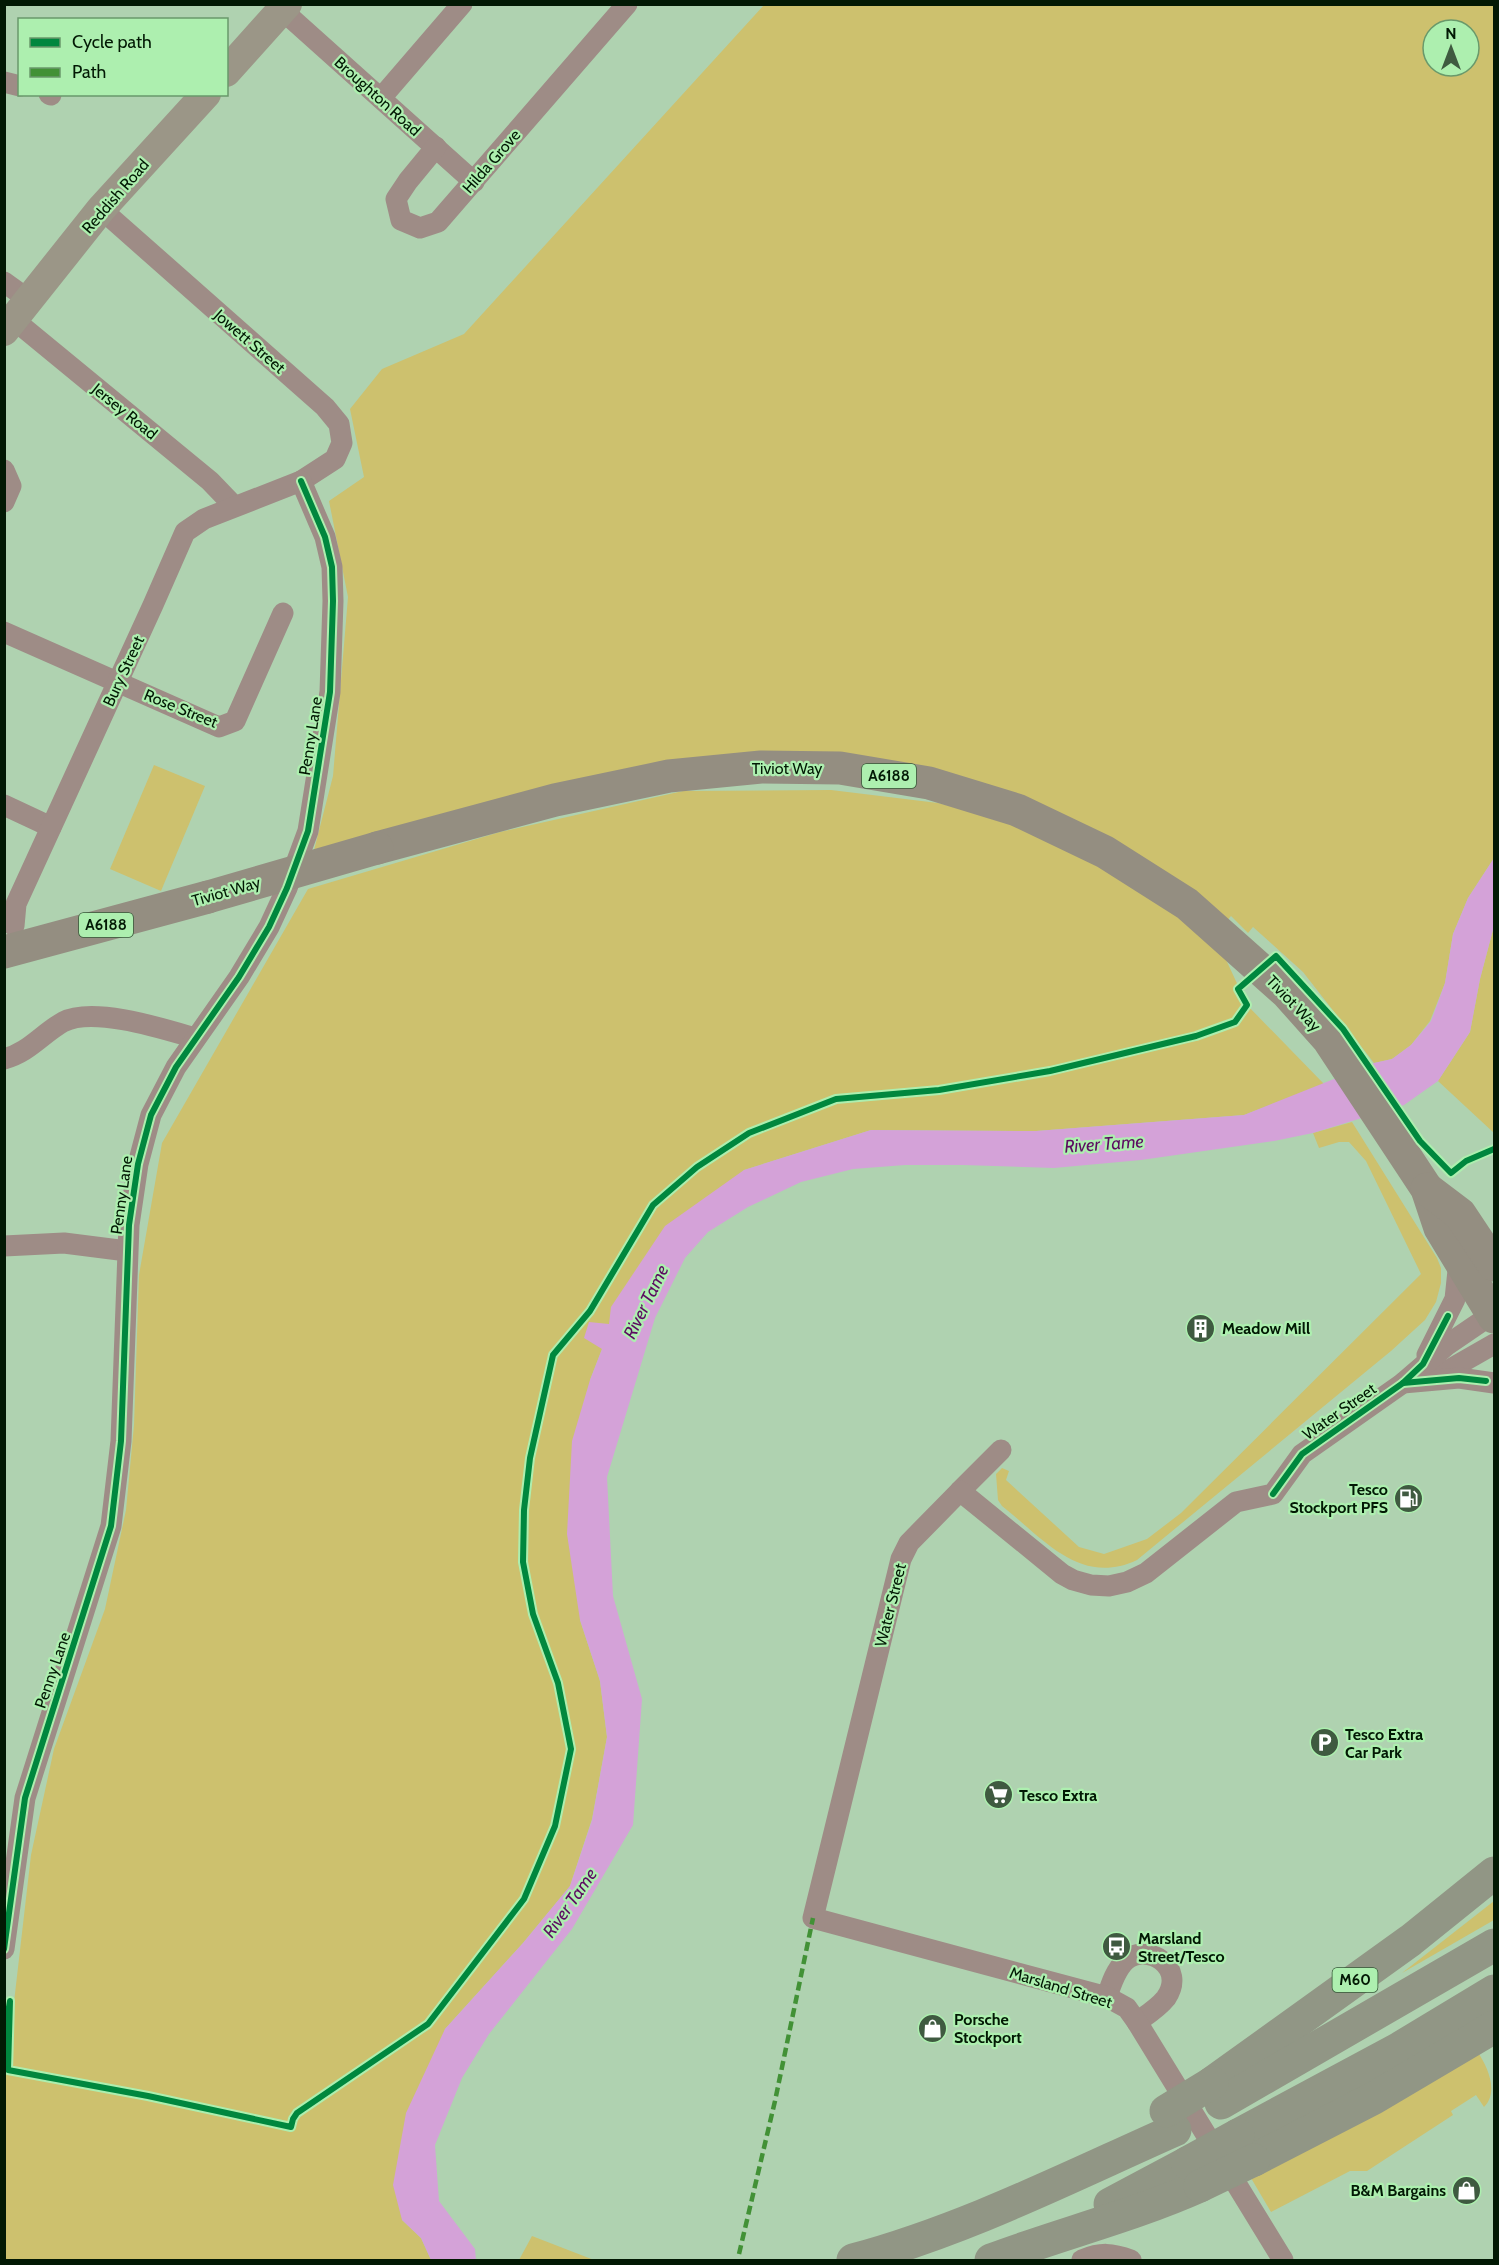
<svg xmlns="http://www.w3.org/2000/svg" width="1499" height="2265" font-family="Cabin,sans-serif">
<rect width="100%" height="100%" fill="#afd2b0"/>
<g fill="#cdc16e" fill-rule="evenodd">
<path d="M764,5H1494V858L1468,898L1453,934L1445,983L1430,1021L1411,1045L1392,1059L1374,1063L1303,972L1253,927L1248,933L1231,916L1226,922L1185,888L817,755L313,854L333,776L348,597L329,501L364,477L350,409L382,369L464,334ZM1433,30H1469V66H1433Z"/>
<polygon points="154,765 205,786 161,891 110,869"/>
<polygon points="831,790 938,803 1019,824 1091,862 1159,902 1222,951 1247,1005 1324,1084 1244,1115 1036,1131 871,1130 744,1170 609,1325 602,1349 590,1380 580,1620 600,1681 607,1737 592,1819 570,1886 523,1943 445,2029 402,2220 421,2238 431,2260 5,2260 5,2080 31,1855 54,1749 105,1609 126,1510 134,1425 139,1275 162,1143 308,889 500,832 683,791"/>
<polygon points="1494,926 1494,1133 1438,1081 1470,1032 1480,979"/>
<path d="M1352,1122L1437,1258L1441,1268V1283L1436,1302L1425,1320L1391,1351L1137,1560C1080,1587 1043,1538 1002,1506L998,1500L996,1474L1002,1468L1009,1471L1006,1480L1079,1547L1104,1554L1147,1539L1181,1513L1421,1274L1366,1161L1349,1142H1339L1319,1148L1313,1133Z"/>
<polygon points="1494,1901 1494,1920 1402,1973"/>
<path d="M1477,2051C1488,2067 1499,2092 1484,2107L1476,2095L1451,2111L1453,2115L1367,2171H1350L1271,2212L1251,2178Z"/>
<polygon points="532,2236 594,2260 519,2260"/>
</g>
<polygon fill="#d4a2d8" points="1494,858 1494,926 1480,979 1470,1032 1438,1081 1404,1105 1313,1133 1274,1141 1141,1160 1054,1168 963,1165 905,1165 853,1169 801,1182 748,1207 708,1232 685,1258 655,1318 607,1477 613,1596 642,1699 633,1825 572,1929 489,2034 462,2078 435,2145 439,2201 475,2249 476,2260 431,2260 421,2238 402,2220 393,2185 406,2113 445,2029 523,1943 570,1886 592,1820 607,1737 600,1681 580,1620 567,1534 572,1441 590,1380 602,1349 584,1338 589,1322 609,1324 611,1307 665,1226 744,1170 871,1130 1036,1131 1244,1115 1374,1063 1392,1059 1411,1045 1431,1021 1445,983 1453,934 1468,898"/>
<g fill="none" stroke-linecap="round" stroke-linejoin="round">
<g stroke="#9e8c86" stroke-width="21">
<polyline points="282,10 474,182"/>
<polyline points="4,82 20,86"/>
<polyline points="49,94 51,95"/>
<polyline points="381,98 462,4"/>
<polyline points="436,147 408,181 396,199 401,220 420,228 438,222 627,4"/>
<polyline points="4,282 29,300"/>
<polyline points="13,319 210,481 234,506"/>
<polyline points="4,470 11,486 4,502"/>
<polyline points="4,632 219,727 235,721 283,613"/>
<polyline points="4,805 51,827"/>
<polyline points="14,926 16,904 153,605 185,532 204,519 301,481 335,459 342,443 339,424 325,407 101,209"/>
<path d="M4,1059C28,1053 42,1034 63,1022C93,1006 164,1029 195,1038"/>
<polyline points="4,1246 64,1243 127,1251"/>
<polyline points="1427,1355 1455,1299 1459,1261"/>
<polyline points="1438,1376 1494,1344"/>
<polyline points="1403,1383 1459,1378 1494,1383"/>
<polyline points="960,1491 1001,1450"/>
<polyline points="4,1949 25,1798 111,1526 121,1441 129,1225 138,1164 151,1115 176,1067 239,977 269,927 287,888 308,831 330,692 333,601 332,567 325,537 301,481"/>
<path d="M1107,1997C1111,1984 1116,1969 1126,1960C1147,1942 1187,1967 1166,1998C1158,2008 1147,2015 1137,2022"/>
<path d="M1082,2260C1101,2252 1112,2253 1131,2260"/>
<polyline points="1283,2260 1137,2022 1127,2008 1107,1997 813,1918 901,1559 909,1543 960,1491 1062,1574 1073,1580 1091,1585 1109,1586 1127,1582 1146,1573 1236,1502 1273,1494 1302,1454 1403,1383 1447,1345 1494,1313"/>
</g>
<g stroke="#9b9687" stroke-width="30">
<polyline points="226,72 287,4"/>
<polyline points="4,331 101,209 206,94"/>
</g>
<g stroke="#948e81" stroke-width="33">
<polyline points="377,848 555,800 669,776 761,767 840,768 929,783 1017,810 1105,852 1187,904 1287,993 1328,1039 1427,1189 1440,1228 1494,1317"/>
<polyline points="4,952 208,897"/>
<polyline points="1427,1189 1460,1214 1494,1265"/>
</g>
<g stroke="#919685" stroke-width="33">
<polyline points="1212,2083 1411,1940 1494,1873"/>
<polyline points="1221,2103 1494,1945"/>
<polyline points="1238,2135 1398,2049 1494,1991"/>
<polyline points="1254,2160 1374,2098 1494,2027"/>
<polyline points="1110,2204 1187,2163"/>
<path d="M853,2260C965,2230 1069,2177 1175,2130"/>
<path d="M991,2260C1060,2234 1133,2216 1200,2186"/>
</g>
<polyline stroke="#948e81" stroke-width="33" points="208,897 377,848"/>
<g stroke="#919685" stroke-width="33">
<polyline points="1166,2111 1212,2083"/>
<polyline points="1187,2163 1238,2135"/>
<polyline points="1200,2186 1254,2160"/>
</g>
<polyline stroke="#429136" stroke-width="4.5" stroke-dasharray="9 4.5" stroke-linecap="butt" points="739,2254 775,2101 813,1918"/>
<defs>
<g id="cycleway">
<polyline points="1403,1383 1459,1378 1486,1381"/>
<polyline points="1273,1494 1302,1454 1403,1383 1423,1364 1448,1316"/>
<polyline points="4,1949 25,1798 111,1526 121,1441 129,1225 138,1164 151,1115 176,1067 239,977 269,927 287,888 308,831 330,692 333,601 332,567 325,537 301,481"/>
<polyline points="4,2037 10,2001 8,2070 148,2096 291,2127 293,2119 297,2113 428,2024 524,1899 555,1826 571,1749 558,1683 533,1614 523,1562 524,1510 530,1458 553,1355 590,1311 653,1205 697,1167 749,1133 836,1099 939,1090 1050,1071 1196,1036 1235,1022 1247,1005 1238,989 1276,956 1343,1029 1420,1141 1451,1173 1466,1161 1494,1149"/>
</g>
</defs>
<use href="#cycleway" stroke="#adefaf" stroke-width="10"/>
<use href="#cycleway" stroke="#00873e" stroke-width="6"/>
</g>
<defs>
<symbol id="building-disc" viewBox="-11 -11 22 22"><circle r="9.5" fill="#3f5a40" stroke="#adefaf"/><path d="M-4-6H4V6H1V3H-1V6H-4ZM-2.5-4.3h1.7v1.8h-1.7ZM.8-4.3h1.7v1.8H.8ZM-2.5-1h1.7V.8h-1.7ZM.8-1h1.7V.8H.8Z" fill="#fff"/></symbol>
<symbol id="fuel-disc" viewBox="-11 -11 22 22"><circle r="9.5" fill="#3f5a40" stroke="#adefaf"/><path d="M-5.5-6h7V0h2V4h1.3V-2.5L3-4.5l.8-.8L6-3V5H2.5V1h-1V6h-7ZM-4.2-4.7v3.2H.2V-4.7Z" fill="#fff"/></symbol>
<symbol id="parking-disc" viewBox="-11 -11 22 22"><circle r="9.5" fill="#3f5a40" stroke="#adefaf"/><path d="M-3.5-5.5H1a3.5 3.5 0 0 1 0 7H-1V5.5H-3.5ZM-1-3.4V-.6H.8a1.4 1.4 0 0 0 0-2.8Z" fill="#fff"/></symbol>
<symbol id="supermarket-disc" viewBox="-11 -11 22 22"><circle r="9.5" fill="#3f5a40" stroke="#adefaf"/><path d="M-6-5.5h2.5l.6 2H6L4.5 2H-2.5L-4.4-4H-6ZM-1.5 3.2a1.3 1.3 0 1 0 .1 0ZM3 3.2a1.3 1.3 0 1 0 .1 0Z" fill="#fff"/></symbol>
<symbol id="bus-disc" viewBox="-11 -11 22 22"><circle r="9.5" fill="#3f5a40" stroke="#adefaf"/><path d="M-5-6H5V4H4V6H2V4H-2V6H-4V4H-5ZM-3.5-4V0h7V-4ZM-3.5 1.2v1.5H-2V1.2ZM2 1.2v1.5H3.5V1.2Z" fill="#fff"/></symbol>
<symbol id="shop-disc" viewBox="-11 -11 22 22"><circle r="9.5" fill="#3f5a40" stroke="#adefaf"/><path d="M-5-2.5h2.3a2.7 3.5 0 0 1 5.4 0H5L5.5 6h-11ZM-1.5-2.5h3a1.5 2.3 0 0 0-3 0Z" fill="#fff"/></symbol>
</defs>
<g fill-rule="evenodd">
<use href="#building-disc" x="1184" y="1312" width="33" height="33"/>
<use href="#fuel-disc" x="1392" y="1482" width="33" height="33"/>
<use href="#parking-disc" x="1308" y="1726" width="33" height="33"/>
<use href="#supermarket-disc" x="982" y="1778" width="33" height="33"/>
<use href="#bus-disc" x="1100" y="1930" width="33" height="33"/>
<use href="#shop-disc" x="916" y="2012" width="33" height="33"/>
<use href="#shop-disc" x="1450" y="2174" width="33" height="33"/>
</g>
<g text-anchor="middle" stroke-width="4.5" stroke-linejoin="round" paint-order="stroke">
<g fill="#adefaf" stroke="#355937" stroke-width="1.5">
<rect x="862" y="764" width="54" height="24" rx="4.5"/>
<rect x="79" y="913" width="54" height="24" rx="4.5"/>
<rect x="1332.5" y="1968" width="45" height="24" rx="4.5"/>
</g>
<g font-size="15" font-weight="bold" fill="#021904">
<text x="889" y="781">A6188</text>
<text x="106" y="930">A6188</text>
<text x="1355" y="1985">M60</text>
</g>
<g font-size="16" fill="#021904" stroke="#adefaf">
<text transform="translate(378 96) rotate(42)" y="6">Broughton Road</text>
<text transform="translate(491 161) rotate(-49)" y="6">Hilda Grove</text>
<text transform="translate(115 196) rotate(-49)" y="6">Reddish Road</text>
<text transform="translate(250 341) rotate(41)" y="6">Jowett Street</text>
<text transform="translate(125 411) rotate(39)" y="6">Jersey Road</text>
<text transform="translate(123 671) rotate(-65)" y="6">Bury Street</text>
<text transform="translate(181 708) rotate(22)" y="6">Rose Street</text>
<text transform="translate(310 736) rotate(-81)" y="6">Penny Lane</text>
<text x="787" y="774">Tiviot Way</text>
<text transform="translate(226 891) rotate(-16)" y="6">Tiviot Way</text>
<text transform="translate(1294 1003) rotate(46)" y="6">Tiviot Way</text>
<text transform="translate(121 1195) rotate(-82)" y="6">Penny Lane</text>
<text transform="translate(1339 1411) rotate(-35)" y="6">Water Street</text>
<text transform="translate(890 1605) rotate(-76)" y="6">Water Street</text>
<text transform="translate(52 1670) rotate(-71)" y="6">Penny Lane</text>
<text transform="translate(1061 1987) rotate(17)" y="6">Marsland Street</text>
</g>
<g font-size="16" font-weight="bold" fill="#021904" stroke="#adefaf" text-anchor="start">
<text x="1222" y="1334">Meadow Mill</text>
<text x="1388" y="1495" text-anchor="end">Tesco<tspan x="1388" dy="18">Stockport PFS</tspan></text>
<text x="1345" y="1740">Tesco Extra<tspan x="1345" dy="18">Car Park</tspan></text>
<text x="1019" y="1801">Tesco Extra</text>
<text x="1138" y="1944">Marsland<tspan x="1138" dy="18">Street/Tesco</tspan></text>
<text x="954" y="2025">Porsche<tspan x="954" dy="18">Stockport</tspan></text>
<text x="1446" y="2196" text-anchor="end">B&amp;M Bargains</text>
</g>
<g font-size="18" font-style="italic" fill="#5c0b61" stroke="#adefaf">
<text transform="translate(1104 1144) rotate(-4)" y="6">River Tame</text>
<text transform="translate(646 1302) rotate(-64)" y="6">River Tame</text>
<text transform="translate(570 1903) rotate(-55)" y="6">River Tame</text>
</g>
</g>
<rect width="1499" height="2265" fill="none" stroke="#021904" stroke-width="12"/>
<rect x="18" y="18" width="210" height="78" fill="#adefaf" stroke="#69996b" stroke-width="1.5"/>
<rect x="30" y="38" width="30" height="9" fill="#00873e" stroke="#69996b" stroke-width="1.5"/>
<text x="72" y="48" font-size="18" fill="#021904">Cycle path</text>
<rect x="30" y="68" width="30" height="9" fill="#429136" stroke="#69996b" stroke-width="1.5"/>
<text x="72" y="78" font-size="18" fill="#021904">Path</text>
<g transform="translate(1451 48)"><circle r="28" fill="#adefaf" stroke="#69996b" stroke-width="1.5"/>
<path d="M0-4.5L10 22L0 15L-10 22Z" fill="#3f5a40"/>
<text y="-9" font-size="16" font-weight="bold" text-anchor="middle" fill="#021904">N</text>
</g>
</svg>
